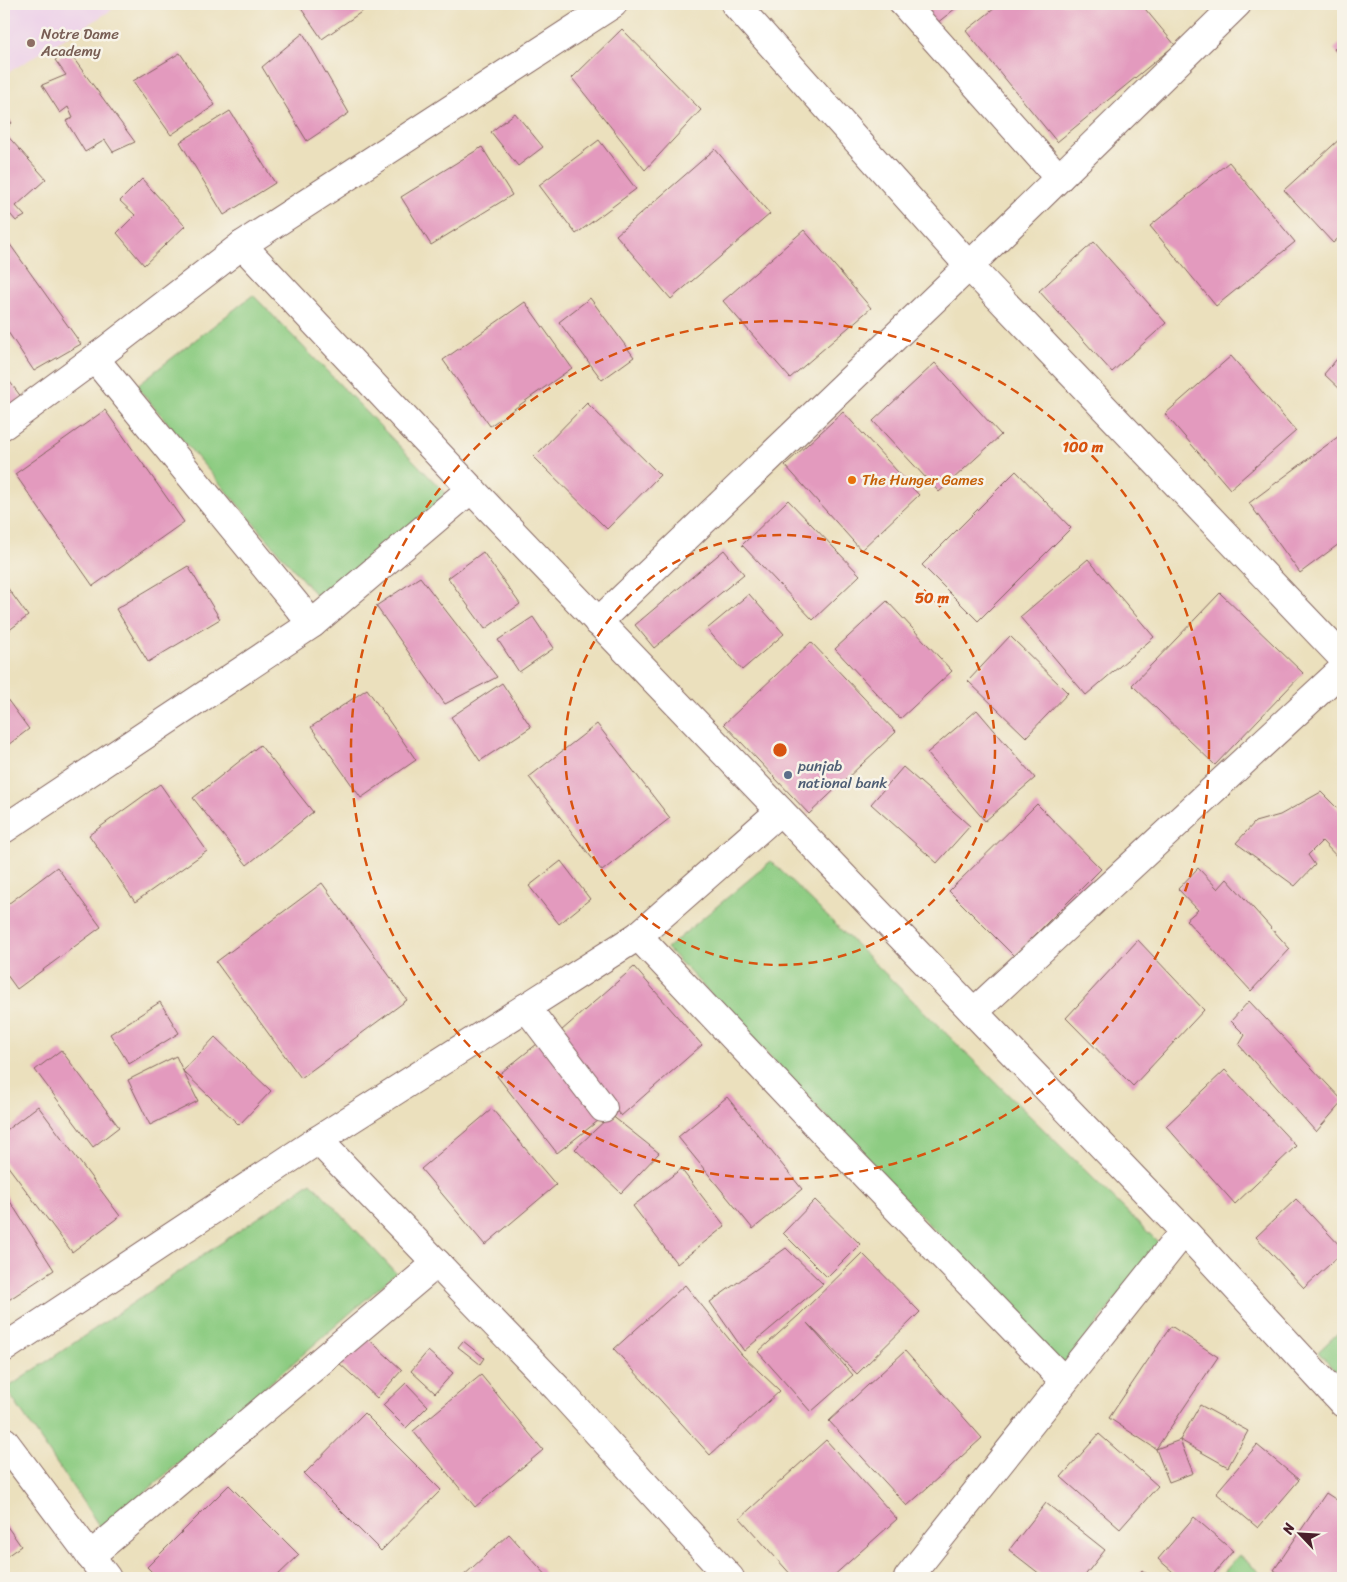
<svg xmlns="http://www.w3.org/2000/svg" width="1347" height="1582" font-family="Sriracha,sans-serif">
<rect width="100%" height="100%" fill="#f7f3e8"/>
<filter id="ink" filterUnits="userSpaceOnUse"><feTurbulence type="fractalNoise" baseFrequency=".02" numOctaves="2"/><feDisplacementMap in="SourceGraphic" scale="10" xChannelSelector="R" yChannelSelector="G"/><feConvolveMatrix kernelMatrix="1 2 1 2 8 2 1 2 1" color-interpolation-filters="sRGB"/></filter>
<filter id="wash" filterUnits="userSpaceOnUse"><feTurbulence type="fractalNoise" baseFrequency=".0096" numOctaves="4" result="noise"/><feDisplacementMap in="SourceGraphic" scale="20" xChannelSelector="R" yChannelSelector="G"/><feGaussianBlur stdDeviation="1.12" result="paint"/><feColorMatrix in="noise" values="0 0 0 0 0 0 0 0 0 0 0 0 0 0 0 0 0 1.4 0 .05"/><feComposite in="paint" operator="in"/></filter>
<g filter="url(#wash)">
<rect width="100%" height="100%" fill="#ebe0bd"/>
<polygon fill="#edd1e9" points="4,4 107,4 112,10 4,75"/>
<g fill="#8dcc82" stroke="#6c7656">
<polygon points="253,295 447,495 320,600 136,386"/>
<polygon points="771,861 1160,1244 1063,1366 667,948"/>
<polygon points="311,1182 396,1273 102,1530 6,1389"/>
<polygon points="1343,1328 1343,1380 1318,1352"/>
<polygon points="1239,1555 1266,1578 1219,1578"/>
</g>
<g id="blocks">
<g fill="#e39abe">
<polygon points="298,4 373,4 322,39"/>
<polygon points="914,4 961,4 932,27"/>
<polygon points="1000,4 1141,4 1175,45 1057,142 966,31"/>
<polygon points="622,29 701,110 645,170 572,78"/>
<polygon points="303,33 349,113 307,141 262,67"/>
<polygon points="1343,41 1343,61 1334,49"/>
<polygon points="68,51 135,142 113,152 105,140 85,152 66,121 73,118 68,107 60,113 42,85 66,75 55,60"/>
<polygon points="180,53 215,105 171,135 133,81"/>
<polygon points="230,111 275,183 224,215 180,142"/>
<polygon points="4,113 12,123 4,130"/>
<polygon points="515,113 543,147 518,166 491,132"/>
<polygon points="4,132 46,179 16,206 25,216 16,221 4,207"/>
<polygon points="1343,136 1343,234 1333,243 1284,190"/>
<polygon points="599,140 636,189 576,234 539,185"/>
<polygon points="482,147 512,195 431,245 401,197"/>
<polygon points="715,149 770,214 671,299 616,235"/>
<polygon points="1229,162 1295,242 1216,306 1150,226"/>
<polygon points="142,179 185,226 144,265 117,233 135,215 120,201"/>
<polygon points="804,230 871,308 790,378 723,301"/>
<polygon points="4,236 81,344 34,371 4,326"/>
<polygon points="1094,242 1166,323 1112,372 1039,291"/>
<polygon points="590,298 634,357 602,380 559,322"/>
<polygon points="525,302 572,368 490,426 443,360"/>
<polygon points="1343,352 1343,392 1324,374"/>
<polygon points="1231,356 1296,431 1230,489 1165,414"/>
<polygon points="935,363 1001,435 939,492 873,421"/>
<polygon points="4,374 22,398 4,412"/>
<polygon points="587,403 660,475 607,529 534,457"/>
<polygon points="105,410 184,522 93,586 15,474"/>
<polygon points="843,412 919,495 861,550 785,465"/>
<polygon points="1343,433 1343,541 1300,573 1249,503"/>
<polygon points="1016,471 1071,528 978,621 922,565"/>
<polygon points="788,500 860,575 813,620 742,545"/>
<polygon points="724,550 744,574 654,648 635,625"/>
<polygon points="483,552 520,604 485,629 448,578"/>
<polygon points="1088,559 1154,637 1086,695 1020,617"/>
<polygon points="188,566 220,619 148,662 116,609"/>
<polygon points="420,577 497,677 445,704 376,606"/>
<polygon points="4,583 28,616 4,634"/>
<polygon points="1220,593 1303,673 1215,765 1132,685"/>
<polygon points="749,594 784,634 742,670 707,629"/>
<polygon points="887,601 952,671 900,719 835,649"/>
<polygon points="533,617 554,648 519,672 498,640"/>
<polygon points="1010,636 1068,693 1026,737 968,681"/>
<polygon points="811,642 896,732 809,814 724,724"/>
<polygon points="502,683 531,727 480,761 451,717"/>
<polygon points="367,689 416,760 361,798 311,727"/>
<polygon points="4,695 29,729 4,748"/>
<polygon points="977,710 1035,778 985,821 927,753"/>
<polygon points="597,724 670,818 602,871 529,777"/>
<polygon points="260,745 313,812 247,865 193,798"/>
<polygon points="903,767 970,826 937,863 871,804"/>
<polygon points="160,784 207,851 135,902 89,835"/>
<polygon points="1321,792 1343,814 1343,863 1322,841 1308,855 1315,865 1295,886 1236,843 1255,822 1280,815"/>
<polygon points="1037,804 1101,869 1014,956 949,891"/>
<polygon points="561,861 590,899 559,924 529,886"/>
<polygon points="57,867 101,927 17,989 4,971 4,907"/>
<polygon points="1198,868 1218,889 1227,879 1290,949 1251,991 1186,920 1198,910 1178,889"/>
<polygon points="322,883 407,1000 301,1078 216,962"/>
<polygon points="1138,940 1204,1010 1133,1086 1066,1018"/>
<polygon points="634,967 702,1045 621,1116 553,1038"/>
<polygon points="1249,1001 1343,1101 1316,1132 1239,1045 1245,1035 1231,1021"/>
<polygon points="160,1002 179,1033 129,1064 110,1034"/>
<polygon points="215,1037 271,1091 239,1125 183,1071 198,1101 150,1125 128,1080 176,1056 183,1071"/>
<polygon points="542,1040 603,1117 557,1153 497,1076"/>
<polygon points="61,1050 119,1127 93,1147 35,1070"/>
<polygon points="1225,1070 1296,1146 1235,1204 1166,1126"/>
<polygon points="727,1097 802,1189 753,1229 678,1137"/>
<polygon points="38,1106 120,1216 72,1252 4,1161 4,1132"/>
<polygon points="492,1109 556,1185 485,1245 421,1169"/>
<polygon points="611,1115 659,1153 621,1193 575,1149"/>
<polygon points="681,1169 725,1226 677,1264 633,1206"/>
<polygon points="4,1192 54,1270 7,1301 4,1296"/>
<polygon points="1296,1199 1343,1249 1343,1252 1304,1288 1256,1237"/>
<polygon points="815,1200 860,1244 827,1277 783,1233"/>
<polygon points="786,1248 823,1284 744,1351 710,1302"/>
<polygon points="862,1253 920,1312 857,1374 807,1323 853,1375 811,1412 758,1352 799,1315"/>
<polygon points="685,1285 742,1355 780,1391 710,1455 614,1349"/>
<polygon points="1171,1326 1218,1357 1156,1449 1109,1418"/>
<polygon points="364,1335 402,1370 377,1398 339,1363"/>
<polygon points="463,1341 484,1358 480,1364 458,1347"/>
<polygon points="428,1351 453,1373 435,1393 411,1371"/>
<polygon points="905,1351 982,1438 907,1506 829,1421"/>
<polygon points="481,1375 543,1450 475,1507 413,1431"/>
<polygon points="406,1383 428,1406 406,1428 383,1405"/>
<polygon points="1200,1405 1248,1431 1228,1467 1180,1440"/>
<polygon points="364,1413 441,1490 381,1551 304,1474"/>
<polygon points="1099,1434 1158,1486 1120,1529 1061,1477"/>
<polygon points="826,1440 897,1519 831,1578 794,1578 740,1518"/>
<polygon points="1180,1440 1193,1473 1169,1482 1156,1449"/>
<polygon points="1257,1445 1299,1480 1258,1528 1216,1493"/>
<polygon points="229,1485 299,1555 275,1578 158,1578 147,1567"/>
<polygon points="1326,1493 1343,1504 1343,1578 1286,1578 1274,1570"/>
<polygon points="1046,1503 1105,1550 1083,1578 1045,1578 1009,1550"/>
<polygon points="1194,1517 1233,1551 1210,1578 1180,1578 1158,1559"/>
<polygon points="4,1522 21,1546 4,1558"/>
<polygon points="509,1534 549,1578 461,1578"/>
<polygon points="1142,1570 1152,1578 1135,1578"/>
</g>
</g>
</g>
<g filter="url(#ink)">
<use href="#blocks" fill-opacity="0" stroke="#82635e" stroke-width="1"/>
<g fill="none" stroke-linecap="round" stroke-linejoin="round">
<defs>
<g id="minor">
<polyline points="735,4 969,266 1343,658"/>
<polyline points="904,4 1059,178"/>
<polyline points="242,245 471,489 1184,1231 1343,1403"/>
<polyline points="95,359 312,624"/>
<polyline points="4,425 106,350 242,245 613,4"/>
<polyline points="598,622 969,266 1237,4"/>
<polyline points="4,829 312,624 471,489"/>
<polyline points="638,936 827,1136 1064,1381"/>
<polyline points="526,1007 603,1108"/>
<polyline points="974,1012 1343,669"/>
<polyline points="318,1140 557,1388 730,1578"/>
<polyline points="4,1348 318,1140 638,936 780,811"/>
<polyline points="4,1441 107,1578"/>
<polyline points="90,1556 437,1263"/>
<polyline points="908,1578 1184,1231"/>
</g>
</defs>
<use href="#minor" stroke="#82635e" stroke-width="30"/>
<use href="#minor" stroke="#fff" stroke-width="28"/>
</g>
</g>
<g fill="none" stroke="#d8530f" stroke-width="2.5" stroke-dasharray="9 6">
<circle cx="780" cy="750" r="215"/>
<circle cx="780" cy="750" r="429"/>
</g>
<circle fill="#8d6e63" stroke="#f7f3e8" stroke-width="2" cx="31" cy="43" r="5"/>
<circle fill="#e8710a" stroke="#f7f3e8" stroke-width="2" cx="852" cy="480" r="5"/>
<circle fill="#5c6f8a" stroke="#f7f3e8" stroke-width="2" cx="788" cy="775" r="5"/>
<g text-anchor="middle" stroke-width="5" stroke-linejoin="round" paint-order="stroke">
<g font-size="15" fill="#785e54" stroke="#f7f3e8" text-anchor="start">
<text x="41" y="39">Notre Dame<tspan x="41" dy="17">Academy</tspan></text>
</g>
<g font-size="15" fill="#c56008" stroke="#f7f3e8" text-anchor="start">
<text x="862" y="485">The Hunger Games</text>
</g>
<g font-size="15" fill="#4e5e75" stroke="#f7f3e8" text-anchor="start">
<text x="798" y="771">punjab<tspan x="798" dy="17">national bank</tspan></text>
</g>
</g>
<circle cx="780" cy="750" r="8" fill="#d8530f" stroke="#f7f3e8" stroke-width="2.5"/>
<g font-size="15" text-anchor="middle" font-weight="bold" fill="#d8530f" stroke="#f7f3e8" stroke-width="5" stroke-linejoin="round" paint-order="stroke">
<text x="1083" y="452">100 m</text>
<text x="932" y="603">50 m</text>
</g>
<rect width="1347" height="1582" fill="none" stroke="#f7f3e8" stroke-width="20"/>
<g transform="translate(1300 1534) rotate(295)" stroke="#f7f3e8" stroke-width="4" paint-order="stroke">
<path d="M0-4L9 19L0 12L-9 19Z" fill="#4a1f2b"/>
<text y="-8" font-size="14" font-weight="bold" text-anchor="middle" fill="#4a1f2b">N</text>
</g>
</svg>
